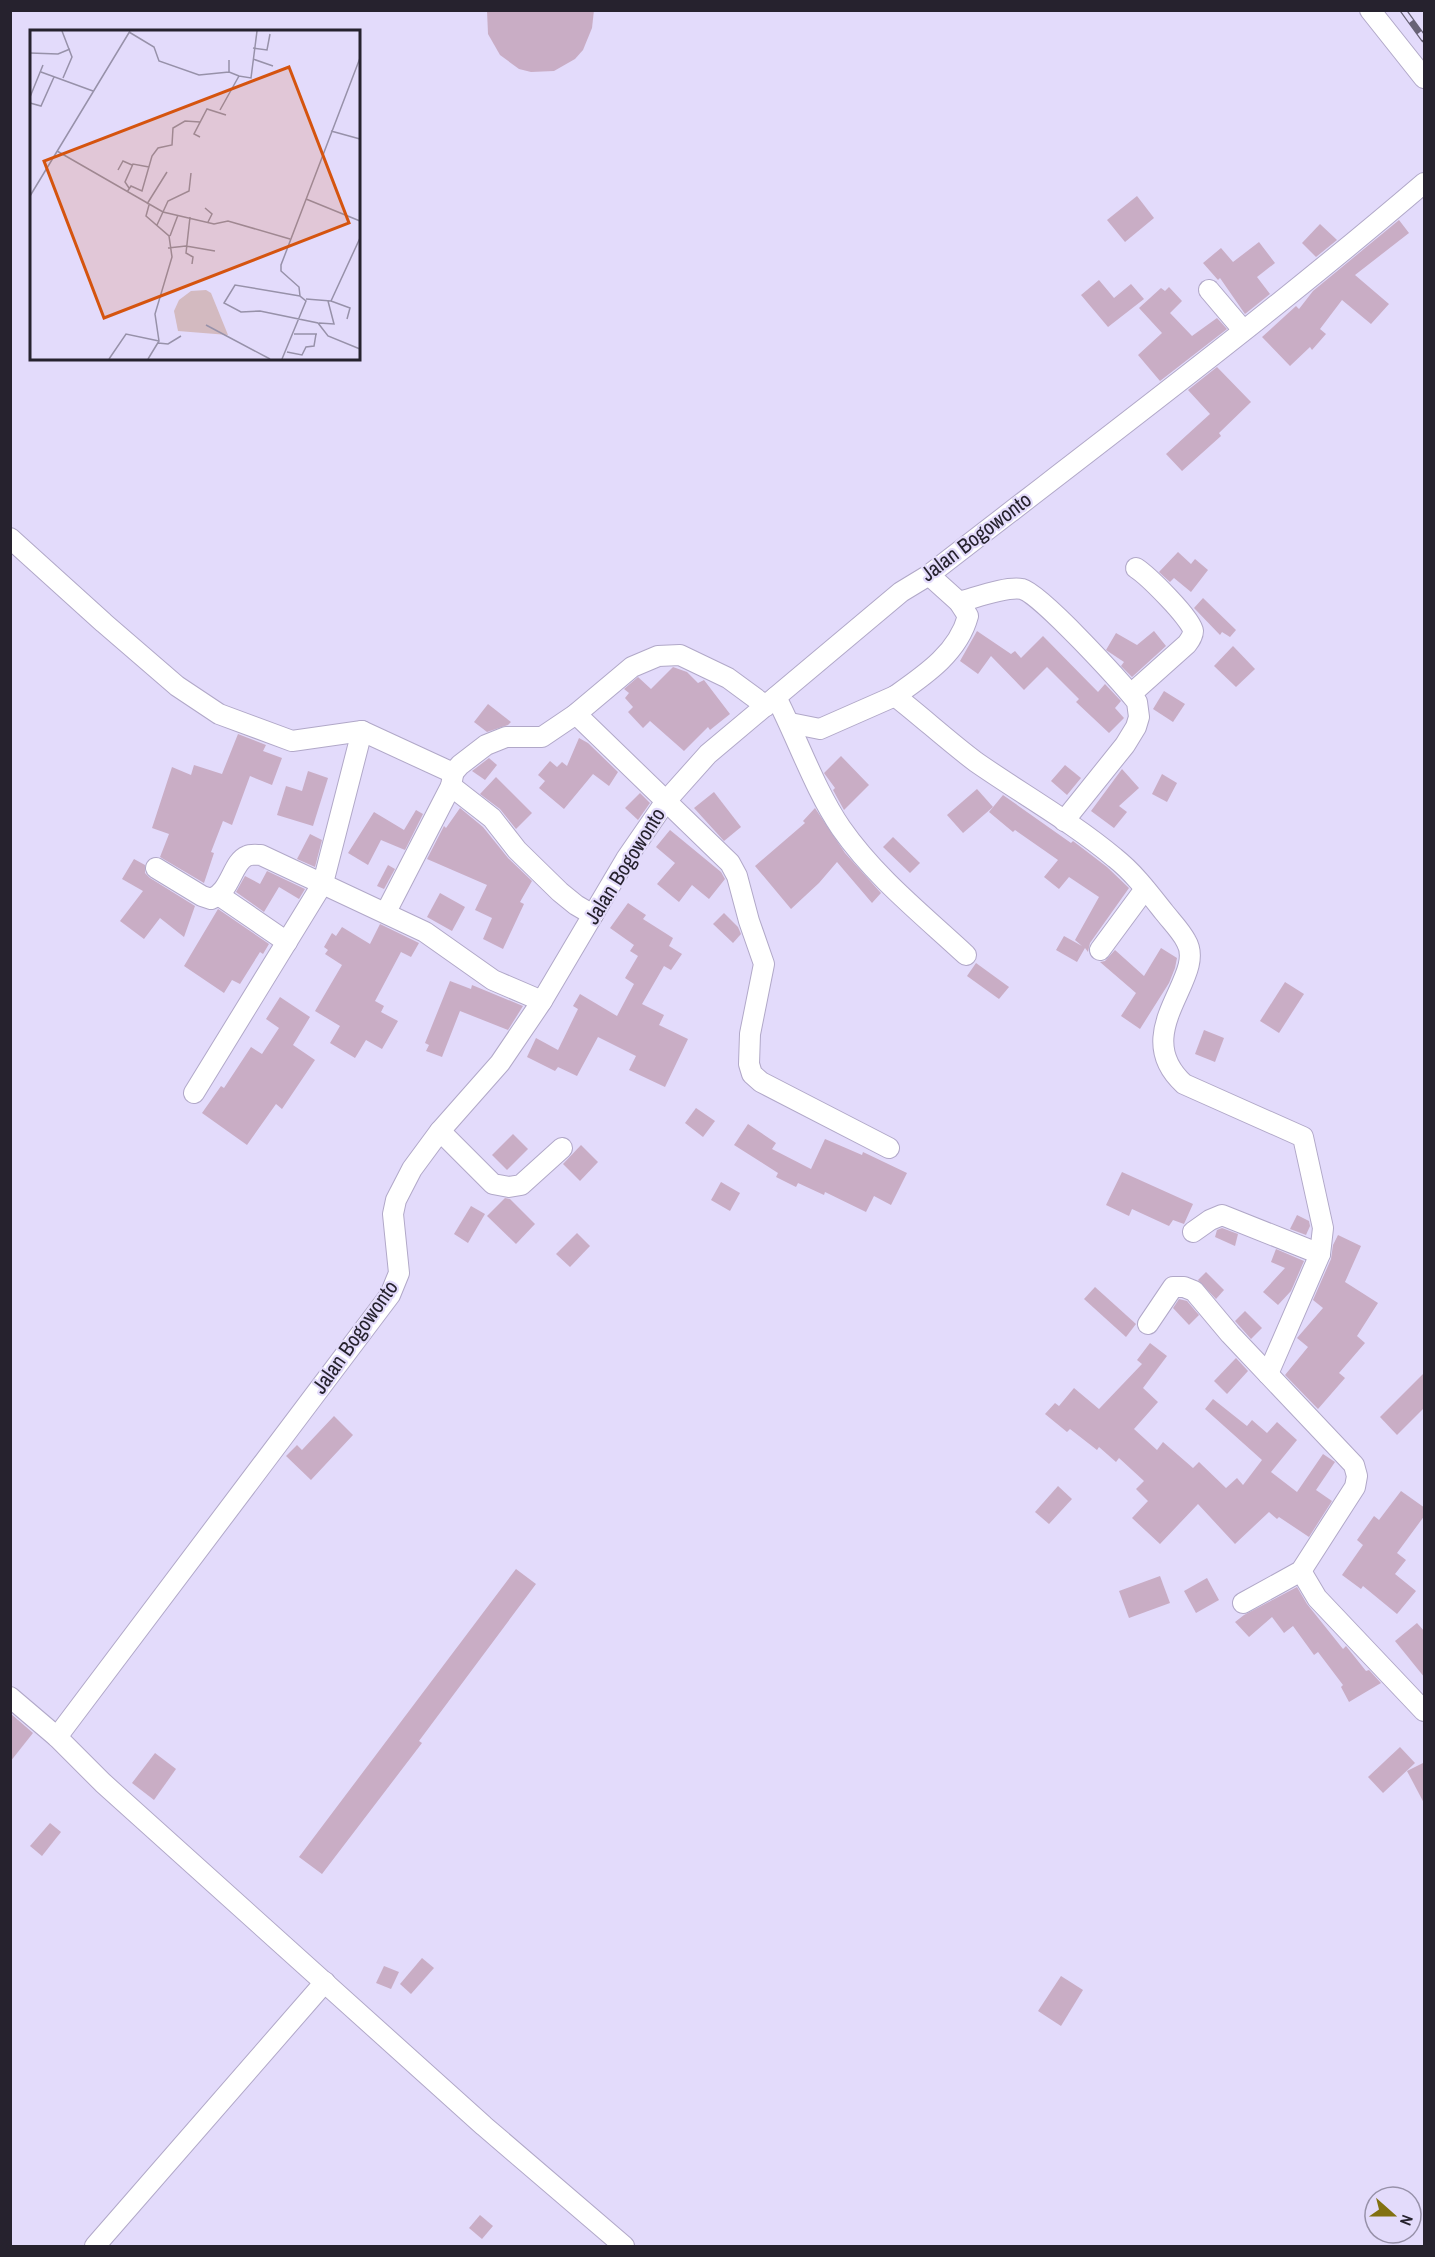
<svg xmlns="http://www.w3.org/2000/svg" width="1435" height="2257" font-family="'Archivo Narrow',sans-serif">
<rect width="100%" height="100%" fill="#e3dbfb"/>
<g fill="#c9adc5">
<polygon points="487,10 594,10 592,28 583,50 575,59 554,71 531,72 519,69 500,55 488,34"/>
<polygon points="1137,196 1154,218 1125,242 1107,220"/>
<polygon points="1399,220 1409,233 1355,275 1389,304 1371,324 1342,300 1320,329 1326,334 1312,350 1310,347 1290,366 1262,337 1296,306 1299,309 1313,291"/>
<polygon points="1320,224 1337,240 1316,257 1302,243"/>
<polygon points="1259,242 1275,263 1257,277 1270,294 1245,314 1220,278 1218,280 1203,263 1221,248 1233,262"/>
<polygon points="1099,280 1114,298 1131,284 1144,299 1108,327 1081,295"/>
<polygon points="1169,287 1182,301 1170,313 1192,336 1217,318 1227,329 1160,381 1138,355 1162,333 1139,308 1161,288 1165,291"/>
<polygon points="1217,367 1251,402 1219,433 1221,436 1182,471 1166,454 1210,414 1188,390"/>
<polygon points="1178,552 1191,564 1195,559 1208,570 1191,592 1174,578 1170,582 1159,572"/>
<polygon points="1203,598 1236,630 1230,637 1222,632 1220,635 1194,608"/>
<polygon points="977,631 1011,654 1015,651 1021,658 1043,636 1098,692 1105,684 1121,701 1115,708 1124,718 1109,733 1076,702 1079,699 1047,667 1024,690 991,656 978,674 960,661"/>
<polygon points="1154,631 1166,646 1132,677 1121,666 1124,662 1106,650 1116,633 1137,645"/>
<polygon points="1233,646 1255,669 1236,687 1214,666"/>
<polygon points="673,667 687,672 698,683 704,680 730,714 710,730 708,727 684,751 650,721 643,728 628,712 633,707 625,698 629,693 624,689 638,677 651,689"/>
<polygon points="1164,691 1185,704 1173,722 1153,709"/>
<polygon points="488,704 511,722 508,725 487,732 474,722"/>
<polygon points="238,734 266,745 263,751 282,758 272,785 250,776 232,825 223,821 211,852 214,853 204,883 160,857 169,834 152,828 172,767 191,775 194,765 222,774"/>
<polygon points="579,738 588,743 618,772 609,786 593,774 564,809 539,788 545,781 538,775 550,761 557,767 562,762 567,766"/>
<polygon points="841,756 869,785 844,810 833,790 835,788 824,773"/>
<polygon points="489,758 497,765 485,780 472,771"/>
<polygon points="1065,765 1081,778 1067,795 1051,781"/>
<polygon points="1122,769 1139,788 1119,806 1127,812 1114,828 1091,811"/>
<polygon points="308,771 328,778 313,826 277,815 286,786 302,791"/>
<polygon points="1162,774 1177,783 1167,802 1152,794"/>
<polygon points="496,777 532,813 516,829 500,809 480,794"/>
<polygon points="977,789 993,807 963,833 947,815"/>
<polygon points="714,792 741,827 724,841 694,808"/>
<polygon points="640,793 650,803 638,820 625,808"/>
<polygon points="1003,795 1071,843 1073,841 1107,867 1129,888 1090,943 1088,952 1085,948 1077,962 1056,950 1064,936 1082,946 1075,940 1099,897 1069,877 1059,889 1044,877 1058,860 1015,830 1013,832 989,812"/>
<polygon points="460,808 483,827 508,858 532,881 520,902 524,904 503,949 483,939 492,918 475,910 487,885 427,859 444,826 446,828"/>
<polygon points="815,808 845,853 881,893 872,903 837,862 819,883 791,909 755,866 805,823 803,821"/>
<polygon points="416,810 423,814 405,850 381,840 368,865 348,853 374,812 404,830"/>
<polygon points="670,830 721,872 725,879 709,899 692,885 679,902 657,884 675,863 656,847"/>
<polygon points="310,834 322,840 315,867 297,859"/>
<polygon points="893,837 920,863 910,873 883,847"/>
<polygon points="134,859 145,865 145,873 150,878 195,906 184,937 160,918 144,939 120,921 143,891 122,879"/>
<polygon points="388,865 395,869 384,889 377,886"/>
<polygon points="267,871 305,889 299,899 279,887 264,912 236,892 245,876 260,884"/>
<polygon points="440,893 465,907 452,931 427,917"/>
<polygon points="628,903 646,915 643,919 673,938 669,946 682,954 671,970 664,966 642,1004 664,1015 659,1025 688,1039 665,1087 629,1070 636,1056 598,1037 577,1076 558,1067 555,1071 527,1057 536,1038 558,1050 578,1009 573,1006 580,994 617,1016 634,984 625,978 638,956 630,951 634,945 610,928"/>
<polygon points="218,909 269,944 263,954 260,952 240,984 232,980 224,993 184,966"/>
<polygon points="724,913 738,927 741,934 733,943 713,924"/>
<polygon points="380,924 419,943 411,957 401,952 375,1001 384,1006 381,1012 398,1021 382,1049 366,1040 355,1058 330,1043 340,1026 315,1011 342,965 325,954 328,950 324,947 332,933 336,936 342,927 370,944"/>
<polygon points="1161,948 1177,958 1175,968 1169,983 1140,1029 1121,1016 1136,993 1100,962 1105,961 1115,950 1144,976"/>
<polygon points="976,963 1009,987 999,999 967,976"/>
<polygon points="450,981 471,989 472,985 523,1006 508,1030 460,1011 442,1057 426,1051 429,1045 425,1043"/>
<polygon points="1285,982 1304,994 1279,1033 1260,1021"/>
<polygon points="280,997 310,1017 293,1045 315,1060 282,1109 276,1104 247,1145 202,1113 221,1086 224,1088 251,1047 262,1054 279,1028 266,1019"/>
<polygon points="1204,1030 1224,1038 1215,1062 1195,1054"/>
<polygon points="696,1108 715,1121 703,1137 685,1123"/>
<polygon points="748,1124 776,1143 772,1149 811,1169 825,1139 862,1155 863,1152 907,1173 891,1205 874,1196 866,1212 825,1192 824,1195 798,1183 796,1187 776,1177 778,1173 734,1145"/>
<polygon points="513,1134 528,1149 507,1170 492,1155"/>
<polygon points="581,1145 598,1162 580,1181 563,1164"/>
<polygon points="1122,1172 1193,1204 1184,1224 1173,1220 1169,1226 1132,1209 1129,1216 1106,1205"/>
<polygon points="721,1182 740,1193 730,1211 711,1200"/>
<polygon points="505,1198 510,1199 535,1224 516,1244 487,1216"/>
<polygon points="471,1206 485,1214 468,1243 454,1234"/>
<polygon points="1297,1215 1309,1221 1310,1226 1306,1235 1290,1229"/>
<polygon points="1222,1228 1238,1234 1235,1246 1215,1237 1217,1230"/>
<polygon points="577,1233 590,1246 570,1267 556,1254"/>
<polygon points="1338,1235 1361,1246 1345,1282 1378,1303 1357,1336 1365,1343 1339,1373 1345,1378 1318,1409 1285,1375 1308,1347 1297,1338 1323,1308 1313,1300 1331,1259 1333,1245"/>
<polygon points="1276,1249 1304,1261 1291,1291 1278,1305 1263,1292 1285,1268 1271,1262"/>
<polygon points="1206,1272 1224,1290 1216,1299 1198,1280"/>
<polygon points="1095,1287 1136,1324 1126,1337 1084,1299"/>
<polygon points="1179,1299 1187,1301 1199,1315 1189,1325 1173,1308"/>
<polygon points="1245,1311 1262,1328 1251,1339 1235,1321"/>
<polygon points="1150,1343 1167,1356 1143,1388 1158,1402 1134,1429 1157,1450 1163,1442 1193,1468 1199,1462 1226,1488 1237,1478 1243,1485 1262,1460 1205,1409 1213,1399 1247,1426 1252,1420 1267,1433 1277,1422 1297,1440 1271,1472 1297,1492 1323,1454 1335,1462 1316,1490 1332,1501 1309,1537 1279,1517 1277,1519 1269,1512 1235,1544 1198,1504 1160,1544 1132,1518 1148,1501 1136,1489 1144,1481 1119,1458 1116,1462 1099,1447 1097,1450 1070,1429 1067,1432 1045,1414 1055,1403 1059,1406 1074,1388 1099,1409 1142,1364 1137,1360"/>
<polygon points="1236,1358 1248,1371 1227,1394 1214,1381"/>
<polygon points="1425,1372 1425,1407 1397,1435 1380,1417"/>
<polygon points="334,1416 353,1435 311,1480 286,1456 297,1445 302,1450"/>
<polygon points="1058,1486 1072,1499 1049,1524 1035,1512"/>
<polygon points="1401,1491 1425,1508 1425,1515 1397,1553 1406,1560 1395,1574 1416,1591 1397,1614 1363,1586 1361,1589 1342,1575 1363,1545 1357,1540 1374,1516 1379,1520"/>
<polygon points="516,1569 536,1584 419,1741 422,1743 322,1874 299,1857"/>
<polygon points="1160,1576 1170,1603 1129,1618 1119,1591"/>
<polygon points="1207,1578 1219,1600 1196,1613 1184,1591"/>
<polygon points="1297,1587 1307,1604 1343,1649 1346,1646 1366,1671 1369,1670 1381,1683 1349,1702 1341,1687 1343,1685 1318,1652 1314,1655 1293,1626 1284,1633 1272,1617 1249,1637 1235,1622 1244,1615"/>
<polygon points="1417,1623 1425,1632 1425,1678 1395,1641"/>
<polygon points="10,1713 33,1733 10,1762"/>
<polygon points="1400,1747 1415,1763 1383,1793 1368,1777"/>
<polygon points="155,1753 176,1769 154,1800 132,1783"/>
<polygon points="1425,1762 1425,1805 1407,1771"/>
<polygon points="50,1823 61,1832 42,1856 30,1846"/>
<polygon points="422,1958 434,1968 411,1994 400,1984"/>
<polygon points="384,1966 399,1972 391,1989 376,1983"/>
<polygon points="1061,1976 1083,1990 1061,2026 1038,2011"/>
<polygon points="480,2215 493,2226 482,2239 469,2228"/>
</g>
<g fill="none" stroke-linecap="round" stroke-linejoin="round">
<defs>
<g id="street">
<polyline points="1370,10 1424,78"/>
<polyline points="1209,290 1243,330"/>
<polyline points="10,538 104,623 177,686 219,714 292,741 362,731 453,773 460,765 486,745 506,737 542,737 576,714 632,667 658,656 680,655 728,678 766,706"/>
<path d="M929,575L959,602L968,616C958,653 925,675 895,696C922,717 948,741 976,762C1022,794 1072,822 1115,858C1134,873 1149,893 1164,912C1171,921 1181,931 1186,941C1208,977 1127,1032 1184,1084L1303,1137L1323,1228L1320,1254L1268,1374"/>
<path d="M959,602C975,598 1006,586 1022,589C1041,594 1121,682 1137,702L1139,717L1136,727L1125,745L1064,821"/>
<path d="M1131,694L1187,644C1190,640 1193,636 1193,631C1192,619 1147,575 1136,568"/>
<path d="M776,697C798,740 815,790 841,828C875,877 923,915 966,955"/>
<polyline points="576,714 730,863 737,876 749,921 764,964 750,1034 749,1064 752,1074 761,1082 889,1148"/>
<polyline points="790,723 820,729 895,696"/>
<polyline points="451,786 492,818 517,850 560,892 576,905 593,915"/>
<path d="M156,868L202,896L211,899C231,892 232,862 247,856C251,854 257,855 261,855L425,932L493,980L542,1001"/>
<polyline points="220,896 287,942"/>
<polyline points="386,912 451,786 453,775"/>
<polyline points="1100,950 1145,889"/>
<polyline points="194,1093 323,883 362,731"/>
<polyline points="440,1131 493,1184 509,1187 521,1185 562,1148"/>
<polyline points="1193,1232 1210,1220 1222,1215 1320,1254"/>
<polyline points="1148,1324 1173,1287 1184,1287 1194,1291 1230,1334 1354,1465 1357,1476 1355,1487 1301,1571 1243,1603"/>
<polyline points="1301,1571 1317,1598 1424,1711"/>
<polyline points="10,1697 57,1737 103,1783 484,2126 624,2246"/>
<path d="M57,1737L390,1295L399,1273L393,1214L396,1200L412,1169L440,1131L500,1063L542,1001L626,859L666,801L708,754L901,592L929,575C1095,446 1264,320 1424,183"/>
<polyline points="95,2246 325,1982"/>
</g>
</defs>
<use href="#street" stroke="#b1a8c8" stroke-width="22"/>
<use href="#street" stroke="#fff" stroke-width="20"/>
<defs>
<polyline id="rail" points="1403,10 1424,39"/>
</defs>
<use href="#rail" stroke="#686376" stroke-width="7"/>
<use href="#rail" stroke="#e3dbfb" stroke-width="4.5" stroke-dasharray="14" stroke-linecap="butt"/>
</g>
<g text-anchor="middle" stroke-width="4.5" stroke-linejoin="round" paint-order="stroke">
<g font-size="21" fill="#26222e" stroke="#e3dbfb">
<text transform="translate(976 537) rotate(-37)" y="7">Jalan Bogowonto</text>
<text transform="translate(625 866) rotate(-58)" y="7">Jalan Bogowonto</text>
<text transform="translate(355 1337) rotate(-55)" y="7">Jalan Bogowonto</text>
</g>
</g>
<g transform="translate(30 30)">
<rect width="330" height="330" fill="#e3dbfb"/>
<path d="M176,260L181,263L198,305L148,301L144,281L149,270L161,261Z" fill="#d3bac0"/>
<path fill="none" stroke="#9791a9" stroke-width="1.5" d="M32,1L42,27L33,48M99,2L124,17L129,31L169,45L199,42M223,18L237,20L240,4M0,23L28,24L40,19M223,29L243,36M199,30V42L209,46M11,42L63,61M0,67L13,35M0,73L11,76L24,47M190,80L209,46L221,48L227,1M301,101L330,109M170,107L164,104L177,79L196,85M27,121L133,182L184,194L198,191L260,209M88,140L93,131L102,135M99,158L95,152L103,134L119,137M97,162L101,156L112,161L122,126L128,118L142,115L143,98L155,91L170,92M0,166L100,1M276,169L330,191M117,174L137,142M175,178L182,184L178,192M160,187L156,223L163,227L162,234M127,195L138,171L159,161L161,143M140,206L148,185M138,218L156,216L185,221M270,266L205,255L194,273L211,282L230,281L288,293L298,306L330,319M276,269L301,271L330,208M301,271L320,278L317,289M289,293L304,294L298,271M176,295L240,329M264,304H287M128,313L138,314L151,306M257,322L272,325L276,317L284,316L286,304M79,329L96,304L129,311M118,329L129,311L125,284L142,227L139,206L116,186L119,175M252,329L276,271L270,266L269,257L251,241V235L330,28"/>
<path fill="#d5540f" fill-opacity="0.15" stroke="#d5540f" stroke-width="3" d="M259,37L319,193L74,288L14,131Z"/>
<rect width="330" height="330" fill="none" stroke="#26222e" stroke-width="3"/>
</g>
<rect width="1435" height="2257" fill="none" stroke="#26222e" stroke-width="24"/>
<g transform="translate(1393 2215) rotate(111)"><circle r="28" fill="#e3dbfb" stroke="#9791a9" stroke-width="1.5"/>
<path d="M0-4.5L10 22L0 15L-10 22Z" fill="#827111"/>
<text y="-9" font-size="16" font-weight="bold" text-anchor="middle" fill="#26222e">N</text>
</g>
</svg>
